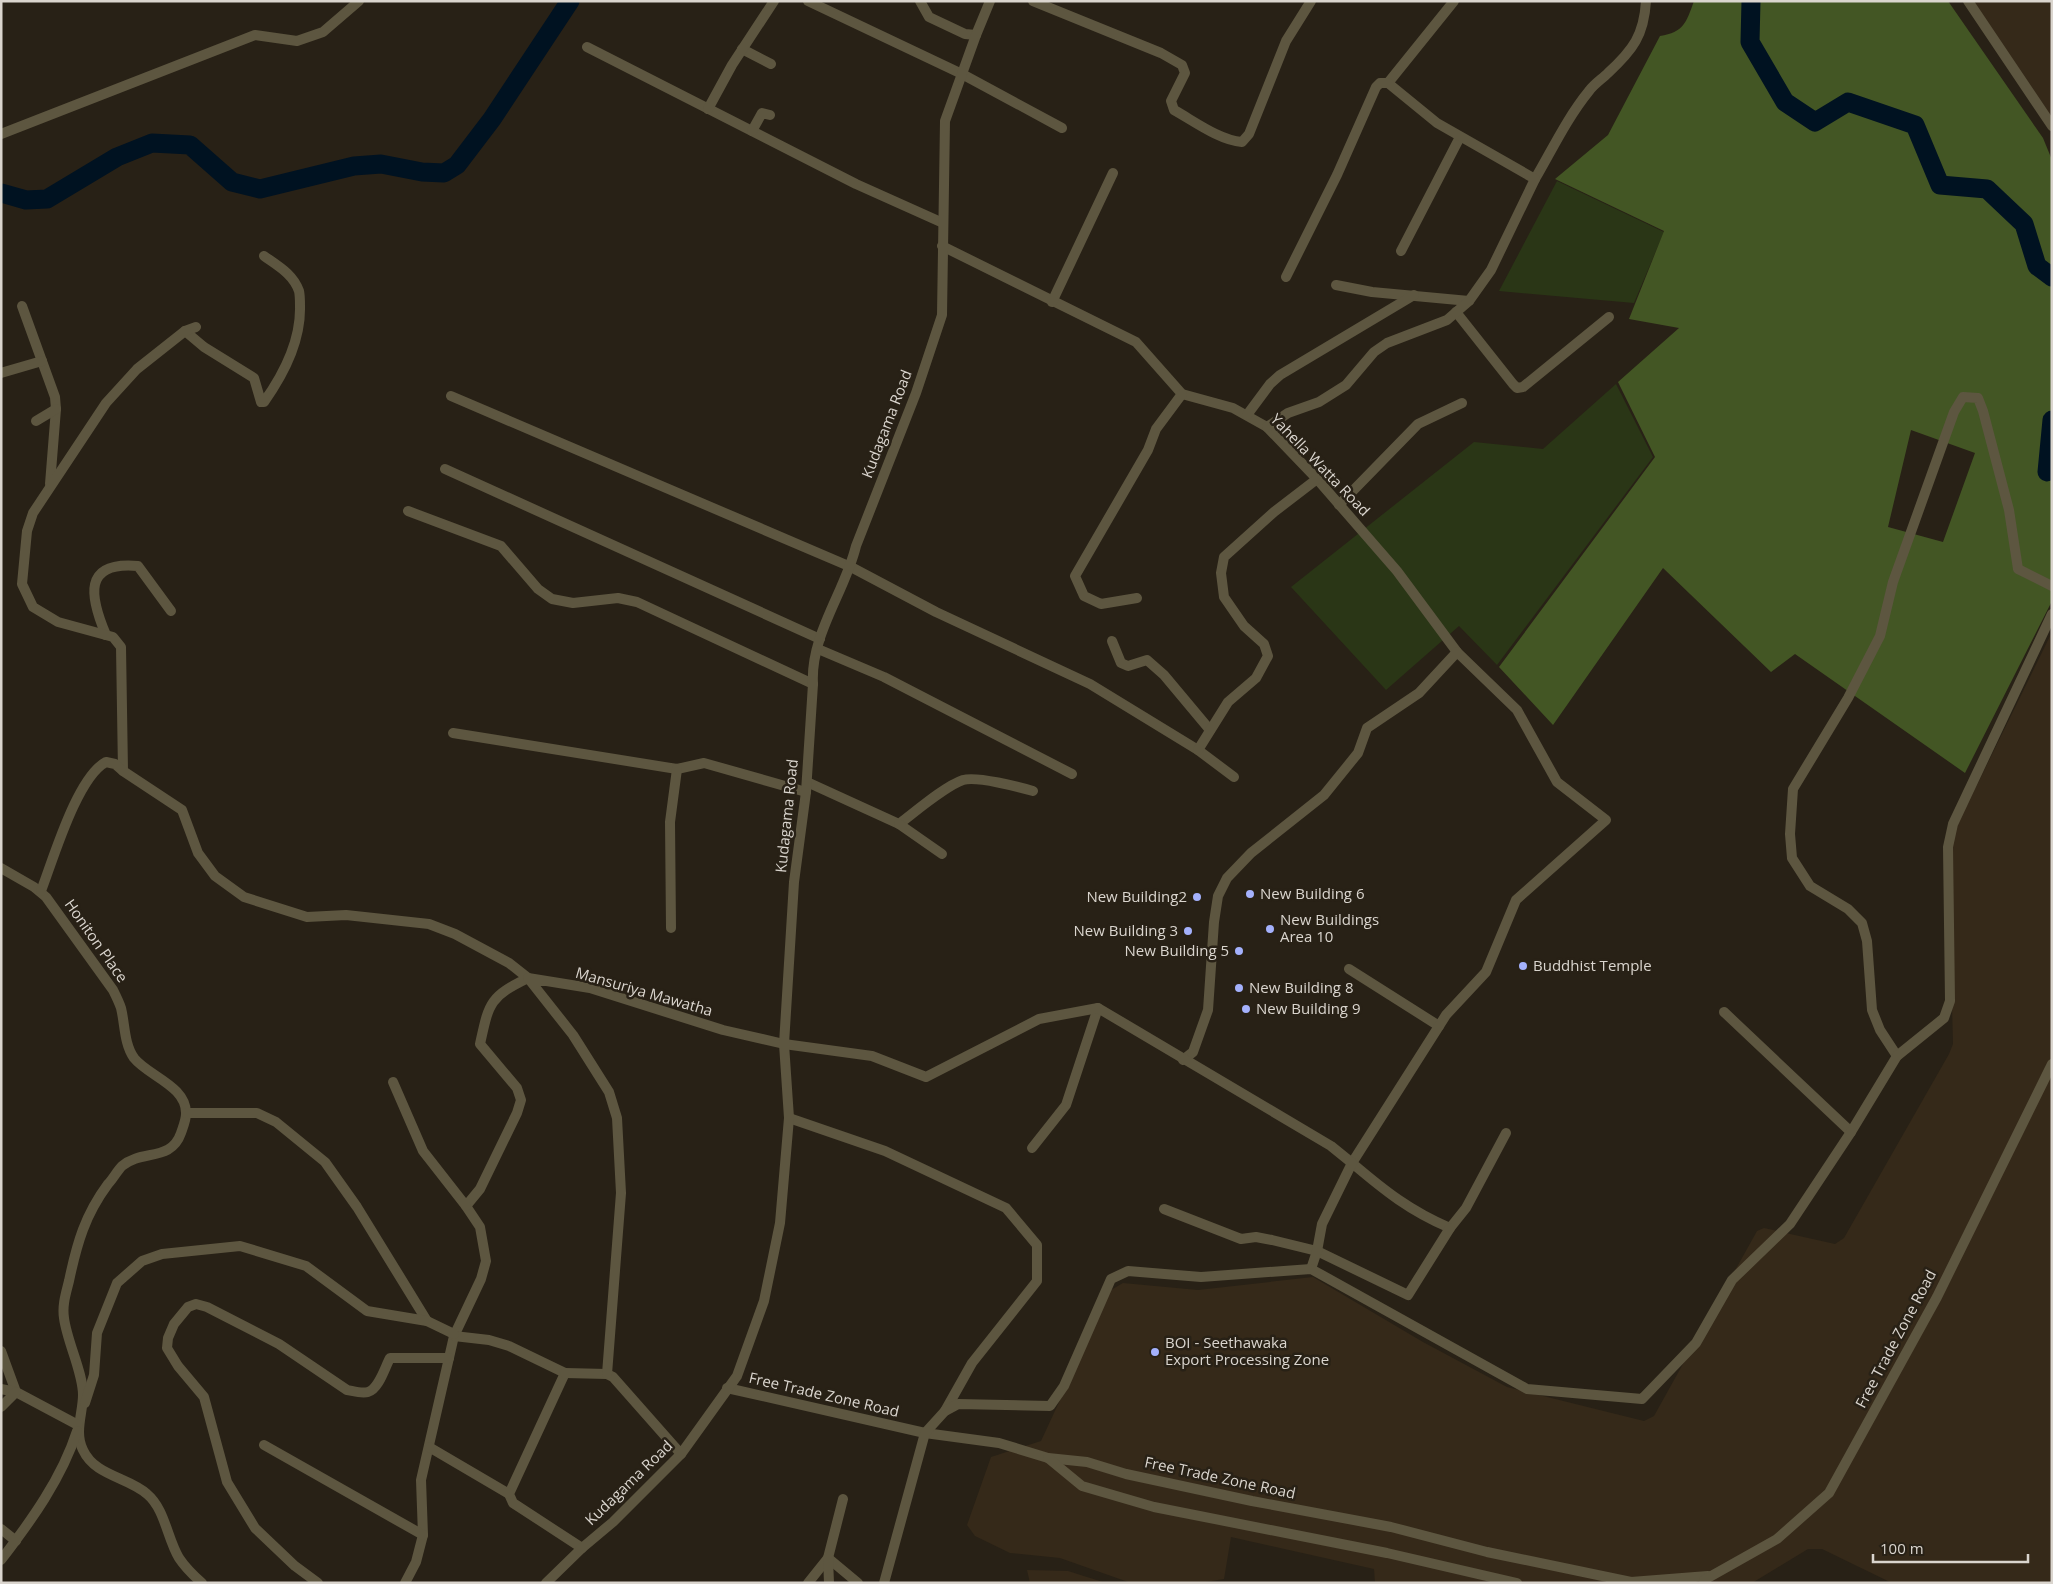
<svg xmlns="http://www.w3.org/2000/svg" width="2053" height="1584" font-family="'Open Sans',sans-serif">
<rect width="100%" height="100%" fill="#282116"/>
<g fill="#352919">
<polygon points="1965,1 2052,1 2052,126"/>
<polygon points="2052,632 2052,1583 1892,1583 1822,1549 1808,1549 1752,1583 1375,1583 1374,1569 1231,1537 1224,1579 1200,1583 1131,1583 1060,1558 1010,1553 975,1536 967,1525 991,1457 1041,1441 1111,1290 1123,1283 1198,1290 1313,1277 1423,1342 1507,1387 1644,1421 1654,1416 1757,1231 1764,1228 1835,1244 1844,1238 1949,1054 1953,1044 1948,844"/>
<polygon points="1027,1570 1068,1571 1106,1583 1030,1583"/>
</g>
<g fill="#2a3616">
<polygon points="1557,181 1664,232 1634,303 1499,291"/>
<polygon points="1616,384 1653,457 1497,665 1459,626 1386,690 1291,587 1474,442 1543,449"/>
</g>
<path fill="#435624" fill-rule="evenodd" d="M1694,1H1948L2043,138L2052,160V601L1965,773L1795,654L1771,672L1663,568L1553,725L1499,667L1655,457L1618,382L1679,328L1629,319L1664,231L1555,179L1608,135L1660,36C1684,32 1686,23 1694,1ZM1911,430L1975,453L1943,542L1888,527Z"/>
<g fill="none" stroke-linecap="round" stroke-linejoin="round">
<g stroke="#001221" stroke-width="19">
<polyline points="1751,1 1750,42 1785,102 1815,122 1848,102 1915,125 1940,185 1987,189 2024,224 2037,266 2052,277"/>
<polyline points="1,193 26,200 47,199 117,157 152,143 190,145 232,182 260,189 354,166 381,164 422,172 444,173 457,165 492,119 570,1"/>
<polyline points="2047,472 2052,420"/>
</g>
<g stroke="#5d5640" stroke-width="10">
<polyline points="808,1 962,74 1062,128"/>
<polyline points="920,1 929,17 965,34 976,35"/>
<path d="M1033,1L1161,53L1182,65L1185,73L1171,101L1174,110C1194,121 1219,140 1242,142L1249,134L1286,41L1311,1"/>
<polyline points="1968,1 2052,126"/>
<polyline points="587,47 856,184 943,223"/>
<polyline points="742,49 771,64"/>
<polyline points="1388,83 1454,1"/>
<polyline points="708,109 732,65 774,1"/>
<polyline points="752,131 762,113 770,115"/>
<polyline points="1,134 255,35 297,41 323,32 359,1"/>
<path d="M1535,179C1552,150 1567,118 1589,91C1594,84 1602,79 1608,73C1633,50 1644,35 1646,1"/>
<polyline points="942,246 1136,342 1182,394 1233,408 1267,427 1317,479 1397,571 1457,652"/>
<polyline points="1401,251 1460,137"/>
<polyline points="1336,285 1372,292 1469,301"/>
<polyline points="1052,302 1113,173"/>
<polyline points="22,306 55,397 56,409 50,484"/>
<polyline points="1456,312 1513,384 1517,388 1523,387 1609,317"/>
<path d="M185,331L204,347L254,378L261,402H264C284,374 301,341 300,306C300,302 300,295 299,291C293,274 278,266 264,256"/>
<polyline points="1,373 42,361"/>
<polyline points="451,396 851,567 936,612 1090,684 1198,750 1234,777"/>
<polyline points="1247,415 1270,384 1280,375 1414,295"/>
<polyline points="36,421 56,409"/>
<polyline points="1267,427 1288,413 1319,402 1346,385 1374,352 1387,343 1447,320 1469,301 1491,270 1535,179 1437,123 1388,83 1380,83 1376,87 1337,175 1286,277"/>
<polyline points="445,469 820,639"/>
<polyline points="1339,505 1418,424 1462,403"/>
<polyline points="408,511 501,546 538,589 552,599 573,603 618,598 637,602 813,684"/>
<polyline points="1137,598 1101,604 1084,596 1075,576 1148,450 1156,429 1182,394"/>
<path d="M106,635C90,597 82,561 138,566L171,611"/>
<polyline points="1112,641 1121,663 1128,666 1147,660 1164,675 1210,730"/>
<polyline points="818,649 884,677 1072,774"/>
<polyline points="453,733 677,769 704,763 806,792"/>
<polyline points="1198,750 1228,702 1256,678 1268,656 1264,644 1244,626 1224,597 1221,573 1224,557 1274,512 1317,479"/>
<polyline points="123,771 121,647 113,637 58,622 33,607 22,584 27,531 33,513 106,403 137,369 185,331 196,327"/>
<path d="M807,782L899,824C915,812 945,786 963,780C977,776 1019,787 1033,791"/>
<polyline points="899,824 942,854"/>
<path d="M1,868L34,887L46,897L113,990C116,996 119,1002 121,1008C125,1024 124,1044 134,1058C148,1076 187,1086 186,1114C186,1120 183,1127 181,1133C171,1162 142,1149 122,1166C117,1171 113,1179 108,1184C85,1215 77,1243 69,1281C66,1293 62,1305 64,1318C67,1342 83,1372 83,1395C83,1413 74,1432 83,1450C95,1476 128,1477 147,1494C165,1509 167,1538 179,1558C185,1567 194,1576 202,1583"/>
<path d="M41,891C53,860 77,777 106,762L115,764L123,771L182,810L198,853L215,876L244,897L307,917L346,915L429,924L455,934L509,963L528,978C489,997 489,1003 480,1044L517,1088L521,1100L517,1113L480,1189L466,1206L480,1227L486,1261L481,1279L454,1336L421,1480L423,1535L416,1562L405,1583"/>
<polyline points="671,928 670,822 677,769"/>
<polyline points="1349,969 1439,1026"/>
<polyline points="1724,1012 1851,1132"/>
<polyline points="1897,1056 1880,1030 1872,1010 1867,941 1862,923 1848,909 1810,886 1792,858 1790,834 1793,789 1848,698 1880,636 1893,582 1954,412 1963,397 1978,398 1983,411 2009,510 2018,569 2052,586"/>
<path d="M1183,1060L1193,1052L1208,1010L1214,922L1218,896L1227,878L1251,853L1324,795L1358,753L1367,728L1419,693L1457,652L1517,710L1557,782L1606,820L1516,900L1486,972L1446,1015L1352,1163C1385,1191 1410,1211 1450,1228L1466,1208L1506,1133"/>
<polyline points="393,1082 423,1151 466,1206"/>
<polyline points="186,1113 257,1113 276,1122 325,1162 357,1207 427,1321"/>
<polyline points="789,1118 885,1151 1006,1208 1037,1245 1037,1281 972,1363 945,1411"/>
<polyline points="1032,1148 1066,1105 1098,1008"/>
<polyline points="1164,1209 1241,1239 1256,1237 1272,1240 1317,1251 1408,1295 1450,1228"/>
<polyline points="454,1336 489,1340 509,1346 565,1373 509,1494 513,1503 582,1548"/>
<polyline points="1,1351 16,1392 78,1425"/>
<polyline points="565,1373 607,1374 613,1377 681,1454"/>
<polyline points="607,1374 621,1193 617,1118 609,1092 573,1035 528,978 590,988 723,1030 784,1044 872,1056 926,1077 1039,1019 1098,1008 1331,1146 1352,1163 1322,1224 1317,1251 1311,1269"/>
<polyline points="727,1388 925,1433 999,1443 1048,1458 1087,1462 1126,1474 1252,1501 1391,1527 1487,1552 1631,1582 1708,1576"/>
<polyline points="1,1389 16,1392"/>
<polyline points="85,1403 94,1375 97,1333 117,1283 142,1261 162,1254 240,1246 306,1266 367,1311 427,1321 454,1334"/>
<polyline points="1,1407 16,1392"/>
<polyline points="264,1445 423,1535"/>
<polyline points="429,1447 509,1494"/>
<polyline points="1048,1458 1082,1486 1154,1507 1387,1553 1517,1583"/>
<polyline points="1,1529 16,1541"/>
<path d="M1,1560C31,1521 62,1478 77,1431"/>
<polyline points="1704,1580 1777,1539 1829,1493 1937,1297 2052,1064"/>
<path d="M318,1583L295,1566L255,1528L227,1482L204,1397L178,1366L167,1348L168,1338L174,1324L188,1307L196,1304L207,1307L279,1344L347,1390C353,1391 362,1394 368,1392C379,1389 385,1367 390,1358H449"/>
<path d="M546,1583L582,1548L613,1522L681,1454L737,1376L764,1301L780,1223L789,1118L784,1044L794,882L806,792L813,684C810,635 845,592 856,546L916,393L942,315L945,121L976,35L990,1"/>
<polyline points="808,1583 828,1558 858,1583"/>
<polyline points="829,1583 828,1558 843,1499"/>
<polyline points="884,1583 925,1433 945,1411 958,1404 1050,1406 1064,1386 1111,1279 1128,1271 1201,1277 1311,1269 1527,1389 1642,1399 1696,1343 1732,1280 1790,1224 1851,1132 1897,1056 1944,1018 1950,1001 1948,847 1953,824 2052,614"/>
</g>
</g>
<g fill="#a4b1fc" stroke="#282116" stroke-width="2">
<circle cx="1250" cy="894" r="5"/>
<circle cx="1197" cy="897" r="5"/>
<circle cx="1270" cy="929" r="5"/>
<circle cx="1188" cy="931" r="5"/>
<circle cx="1239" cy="951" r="5"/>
<circle cx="1523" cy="966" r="5"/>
<circle cx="1239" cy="988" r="5"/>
<circle cx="1246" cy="1009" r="5"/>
<circle cx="1155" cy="1352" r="5"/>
</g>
<g text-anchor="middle" stroke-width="5" stroke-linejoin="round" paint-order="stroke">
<g font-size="15" fill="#dad5ce" stroke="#282116">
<text transform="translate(887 424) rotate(-69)" y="5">Kudagama Road</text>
<text transform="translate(1320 465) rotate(46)" y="5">Yahella Watta Road</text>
<text transform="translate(787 816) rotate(-84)" y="5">Kudagama Road</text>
<text transform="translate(96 941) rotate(55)" y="5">Honiton Place</text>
<text transform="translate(644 992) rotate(16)" y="5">Mansuriya Mawatha</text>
<text transform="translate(1896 1339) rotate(-62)" y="5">Free Trade Zone Road</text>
<text transform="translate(824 1395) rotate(13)" y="5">Free Trade Zone Road</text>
<text transform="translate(1220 1478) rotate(12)" y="5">Free Trade Zone Road</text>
<text transform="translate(629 1483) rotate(-44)" y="5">Kudagama Road</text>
</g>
<g font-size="15" fill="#dad5ce" stroke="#282116" text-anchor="start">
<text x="1260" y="899">New Building 6</text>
<text x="1187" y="902" text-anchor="end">New Building2</text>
<text x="1280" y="925">New Buildings<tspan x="1280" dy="17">Area 10</tspan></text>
<text x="1178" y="936" text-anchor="end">New Building 3</text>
<text x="1229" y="956" text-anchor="end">New Building 5</text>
<text x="1533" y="971">Buddhist Temple</text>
<text x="1249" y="993">New Building 8</text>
<text x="1256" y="1014">New Building 9</text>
<text x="1165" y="1348">BOI - Seethawaka<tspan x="1165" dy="17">Export Processing Zone</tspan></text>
</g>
</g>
<rect width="2053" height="1584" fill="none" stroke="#dad5ce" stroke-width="5"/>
<path d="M1873 1554v8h155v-8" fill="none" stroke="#dad5ce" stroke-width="2.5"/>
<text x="1880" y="1554" font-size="15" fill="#dad5ce" stroke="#282116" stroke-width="4" paint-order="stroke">100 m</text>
</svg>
